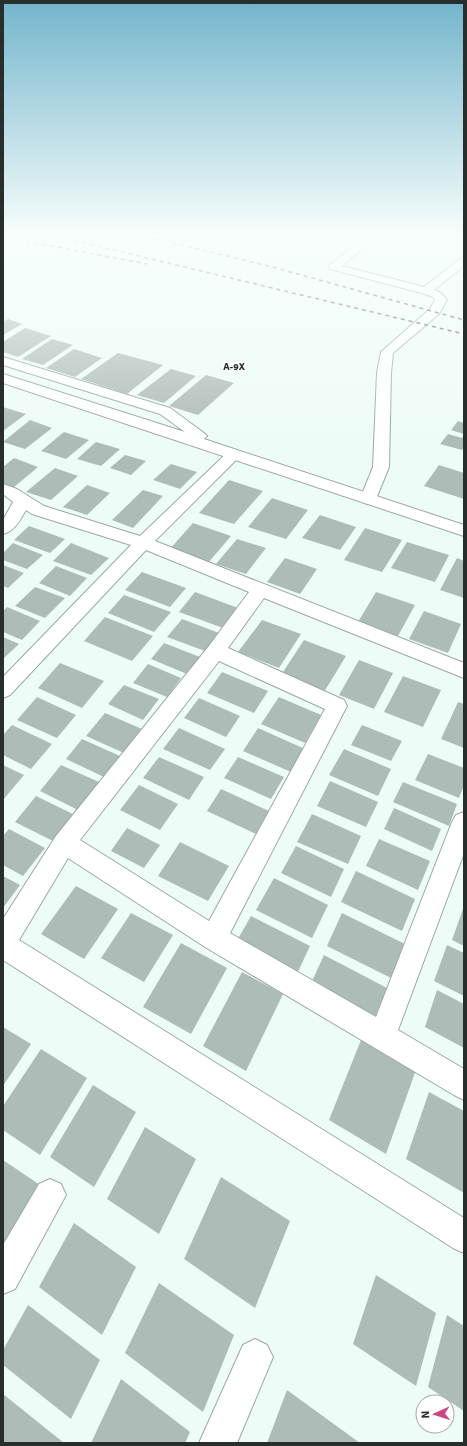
<svg xmlns="http://www.w3.org/2000/svg" width="467" height="1446" font-family="Signika,sans-serif">
<rect width="100%" height="100%" fill="#eefcf8"/>
<g fill="#aebcb8">
<polygon points="8,319 22,324 3,335 3,322"/>
<polygon points="25,328 51,336 18,357 3,352 3,342"/>
<polygon points="52,339 73,345 43,365 22,359"/>
<polygon points="74,349 102,358 75,377 46,368"/>
<polygon points="118,353 163,365 127,394 81,379"/>
<polygon points="171,369 196,376 164,403 137,395"/>
<polygon points="206,375 234,383 198,415 169,406"/>
<polygon points="3,407 26,414 3,431"/>
<polygon points="30,420 52,428 25,449 3,442"/>
<polygon points="458,421 464,423 464,434 451,430"/>
<polygon points="64,432 89,440 66,459 41,451"/>
<polygon points="448,434 462,438 464,435 464,447 462,450 440,444"/>
<polygon points="96,442 120,449 101,466 77,459"/>
<polygon points="125,455 146,461 131,475 110,468"/>
<polygon points="14,458 38,467 13,488 3,484 3,467"/>
<polygon points="171,464 197,472 180,489 153,480"/>
<polygon points="439,465 464,473 464,499 424,486"/>
<polygon points="55,468 78,476 51,500 26,492"/>
<polygon points="229,480 263,491 234,524 199,513"/>
<polygon points="87,485 110,493 87,515 63,507"/>
<polygon points="143,490 163,496 133,528 112,520"/>
<polygon points="272,498 308,510 286,539 248,527"/>
<polygon points="320,515 356,527 340,550 302,538"/>
<polygon points="193,523 231,536 208,563 169,550"/>
<polygon points="29,526 65,539 50,553 14,540"/>
<polygon points="365,528 402,540 382,572 344,560"/>
<polygon points="237,539 266,548 246,574 216,564"/>
<polygon points="407,542 449,555 435,582 391,568"/>
<polygon points="13,543 43,555 27,569 3,560 3,553"/>
<polygon points="71,543 109,558 91,575 53,561"/>
<polygon points="285,558 317,569 300,594 267,582"/>
<polygon points="457,558 464,561 464,598 440,590"/>
<polygon points="3,565 24,573 8,588 3,586"/>
<polygon points="56,566 87,578 70,596 39,583"/>
<polygon points="142,572 186,588 170,607 125,590"/>
<polygon points="35,587 65,598 45,618 15,606"/>
<polygon points="195,592 238,608 223,628 179,612"/>
<polygon points="376,592 415,605 398,636 358,622"/>
<polygon points="124,595 171,612 154,632 108,613"/>
<polygon points="7,607 40,621 22,640 3,632 3,611"/>
<polygon points="424,611 461,624 448,653 409,639"/>
<polygon points="105,617 153,636 132,661 84,641"/>
<polygon points="182,619 219,633 205,651 167,637"/>
<polygon points="262,620 301,634 279,668 238,652"/>
<polygon points="3,637 19,644 3,659"/>
<polygon points="304,640 346,656 324,692 281,675"/>
<polygon points="164,643 200,657 187,674 151,659"/>
<polygon points="359,660 393,673 374,709 339,695"/>
<polygon points="60,663 104,681 82,708 38,688"/>
<polygon points="148,664 181,678 167,697 133,683"/>
<polygon points="222,672 268,691 254,713 207,693"/>
<polygon points="403,676 441,690 423,727 384,712"/>
<polygon points="124,685 159,699 143,720 108,704"/>
<polygon points="37,697 76,715 57,738 17,720"/>
<polygon points="279,697 321,715 305,743 261,724"/>
<polygon points="199,698 240,716 226,737 184,718"/>
<polygon points="458,702 464,704 464,748 441,739"/>
<polygon points="105,713 142,729 124,753 86,736"/>
<polygon points="12,725 52,744 31,769 3,755 3,735"/>
<polygon points="362,725 402,741 391,761 351,745"/>
<polygon points="179,728 225,749 210,770 163,749"/>
<polygon points="258,728 305,749 291,772 243,751"/>
<polygon points="82,739 120,756 104,777 66,759"/>
<polygon points="344,749 391,769 378,796 329,775"/>
<polygon points="428,754 464,768 464,785 459,798 415,780"/>
<polygon points="159,757 204,777 189,800 143,778"/>
<polygon points="238,757 284,777 271,799 224,778"/>
<polygon points="3,765 24,775 3,800"/>
<polygon points="61,765 99,782 78,810 40,791"/>
<polygon points="330,781 378,802 366,827 317,806"/>
<polygon points="403,782 457,804 449,826 393,802"/>
<polygon points="139,785 178,804 160,830 120,810"/>
<polygon points="221,789 269,811 256,834 207,811"/>
<polygon points="36,796 77,816 57,843 15,822"/>
<polygon points="394,808 441,829 432,851 384,829"/>
<polygon points="312,814 361,836 348,864 297,842"/>
<polygon points="127,828 160,845 144,868 111,851"/>
<polygon points="9,829 45,848 23,876 3,865 3,836"/>
<polygon points="379,839 430,861 418,890 366,866"/>
<polygon points="180,842 229,866 208,901 158,876"/>
<polygon points="296,846 344,869 331,897 281,873"/>
<polygon points="356,871 415,899 402,931 341,902"/>
<polygon points="3,876 20,885 3,908"/>
<polygon points="274,878 328,905 312,938 256,910"/>
<polygon points="76,886 118,909 84,959 41,934"/>
<polygon points="464,906 464,946 452,940"/>
<polygon points="131,913 173,935 144,982 101,958"/>
<polygon points="342,913 405,944 391,978 327,946"/>
<polygon points="251,916 310,946 296,976 235,944"/>
<polygon points="181,943 227,968 191,1034 143,1007"/>
<polygon points="447,945 464,953 464,996 434,981"/>
<polygon points="324,955 387,988 373,1022 309,988"/>
<polygon points="242,972 283,994 246,1071 203,1046"/>
<polygon points="437,990 464,1004 464,1048 425,1027"/>
<polygon points="3,1027 31,1044 3,1086"/>
<polygon points="361,1040 416,1070 386,1154 329,1120"/>
<polygon points="41,1049 87,1078 40,1155 3,1130 3,1106"/>
<polygon points="93,1085 136,1112 94,1187 50,1157"/>
<polygon points="429,1092 464,1111 464,1193 406,1159"/>
<polygon points="145,1127 196,1159 159,1234 107,1199"/>
<polygon points="3,1160 43,1187 3,1255"/>
<polygon points="221,1177 290,1221 255,1308 184,1259"/>
<polygon points="74,1223 136,1267 102,1335 39,1287"/>
<polygon points="376,1275 436,1313 416,1386 353,1344"/>
<polygon points="159,1283 234,1335 203,1412 125,1353"/>
<polygon points="28,1305 100,1360 71,1419 3,1365 3,1350"/>
<polygon points="447,1315 464,1326 464,1411 428,1387"/>
<polygon points="121,1379 190,1432 185,1443 91,1443"/>
<polygon points="287,1390 360,1443 267,1443"/>
<polygon points="3,1394 64,1443 3,1443"/>
</g>
<g fill="none" stroke-linecap="round" stroke-linejoin="round">
<defs>
<g id="minor">
<polygon points="370,233 381,233 342,266 424,287 460,259 464,258 464,266 434,290 441,293 447,300 439,314 393,353 391,373 389,467 376,499 374,502 368,504 362,502 360,499 373,467 377,373 381,352 430,309 435,300 433,297 422,293 330,269 329,267 330,265"/>
<path d="M234,450L239,451L241,454L239,457L155,541L464,663V678L264,598L228,648L344,700L347,706L230,933L376,1017L452,822L456,815L464,812V853L398,1030L464,1069V1100L454,1095L205,947L68,858L19,940L464,1218V1253L453,1248L3,960V919L56,836L209,646L249,592L146,550L10,695L3,698V677L131,545L32,514L26,510C20,520 15,531 3,534V520L13,502L3,494V484L17,489L44,506L140,536L229,451ZM219,661L325,709L209,921L80,840Z"/>
<polygon points="50,1179 61,1184 66,1195 15,1289 3,1294 3,1245 39,1184"/>
<polygon points="255,1339 267,1345 273,1357 237,1443 199,1443 243,1345"/>
</g>
<polygon id="tertiary" points="3,357 170,408 204,433 207,436 204,439 464,525 464,536 3,383 3,374 185,432 160,414 3,365"/>
</defs>
<use href="#minor" stroke="#9ba8a4" stroke-width="2"/>
<use href="#tertiary" stroke="#9ba8a4" stroke-width="2"/>
<use href="#minor" fill="#fff" fill-rule="evenodd"/>
<use href="#tertiary" fill="#fff" fill-rule="evenodd"/>
<g stroke="#555d5b" stroke-width="1.5" stroke-dasharray="4 4" stroke-linecap="butt">
<polyline points="43,233 464,334"/>
<polyline points="133,233 276,268 464,320"/>
<polyline points="3,237 147,264"/>
</g>
</g>
<linearGradient id="sky" x2="0" y2="1"><stop stop-color="#73b5cc"/><stop offset="0.54" stop-color="#f7fefc"/><stop offset="1" stop-color="#f7fefc" stop-opacity="0"/></linearGradient>
<rect width="467" height="435" fill="url(#sky)"/>
<g text-anchor="middle" stroke-width="3.5" stroke-linejoin="round" paint-order="stroke">
<g font-size="10" font-weight="bold" fill="#282e2c" stroke="#fff">
<text x="234" y="370">A-9X</text>
</g>
</g>
<rect width="467" height="1446" fill="none" stroke="#282e2c" stroke-width="8"/>
<g transform="translate(435 1414) rotate(267)"><circle r="19" fill="#ffffff" stroke="#a9abab"/>
<path d="M0-3L7 15L0 10L-7 15Z" fill="#cd4583"/>
<text y="-6" font-size="11" font-weight="bold" text-anchor="middle" fill="#282e2c">N</text>
</g>
</svg>
